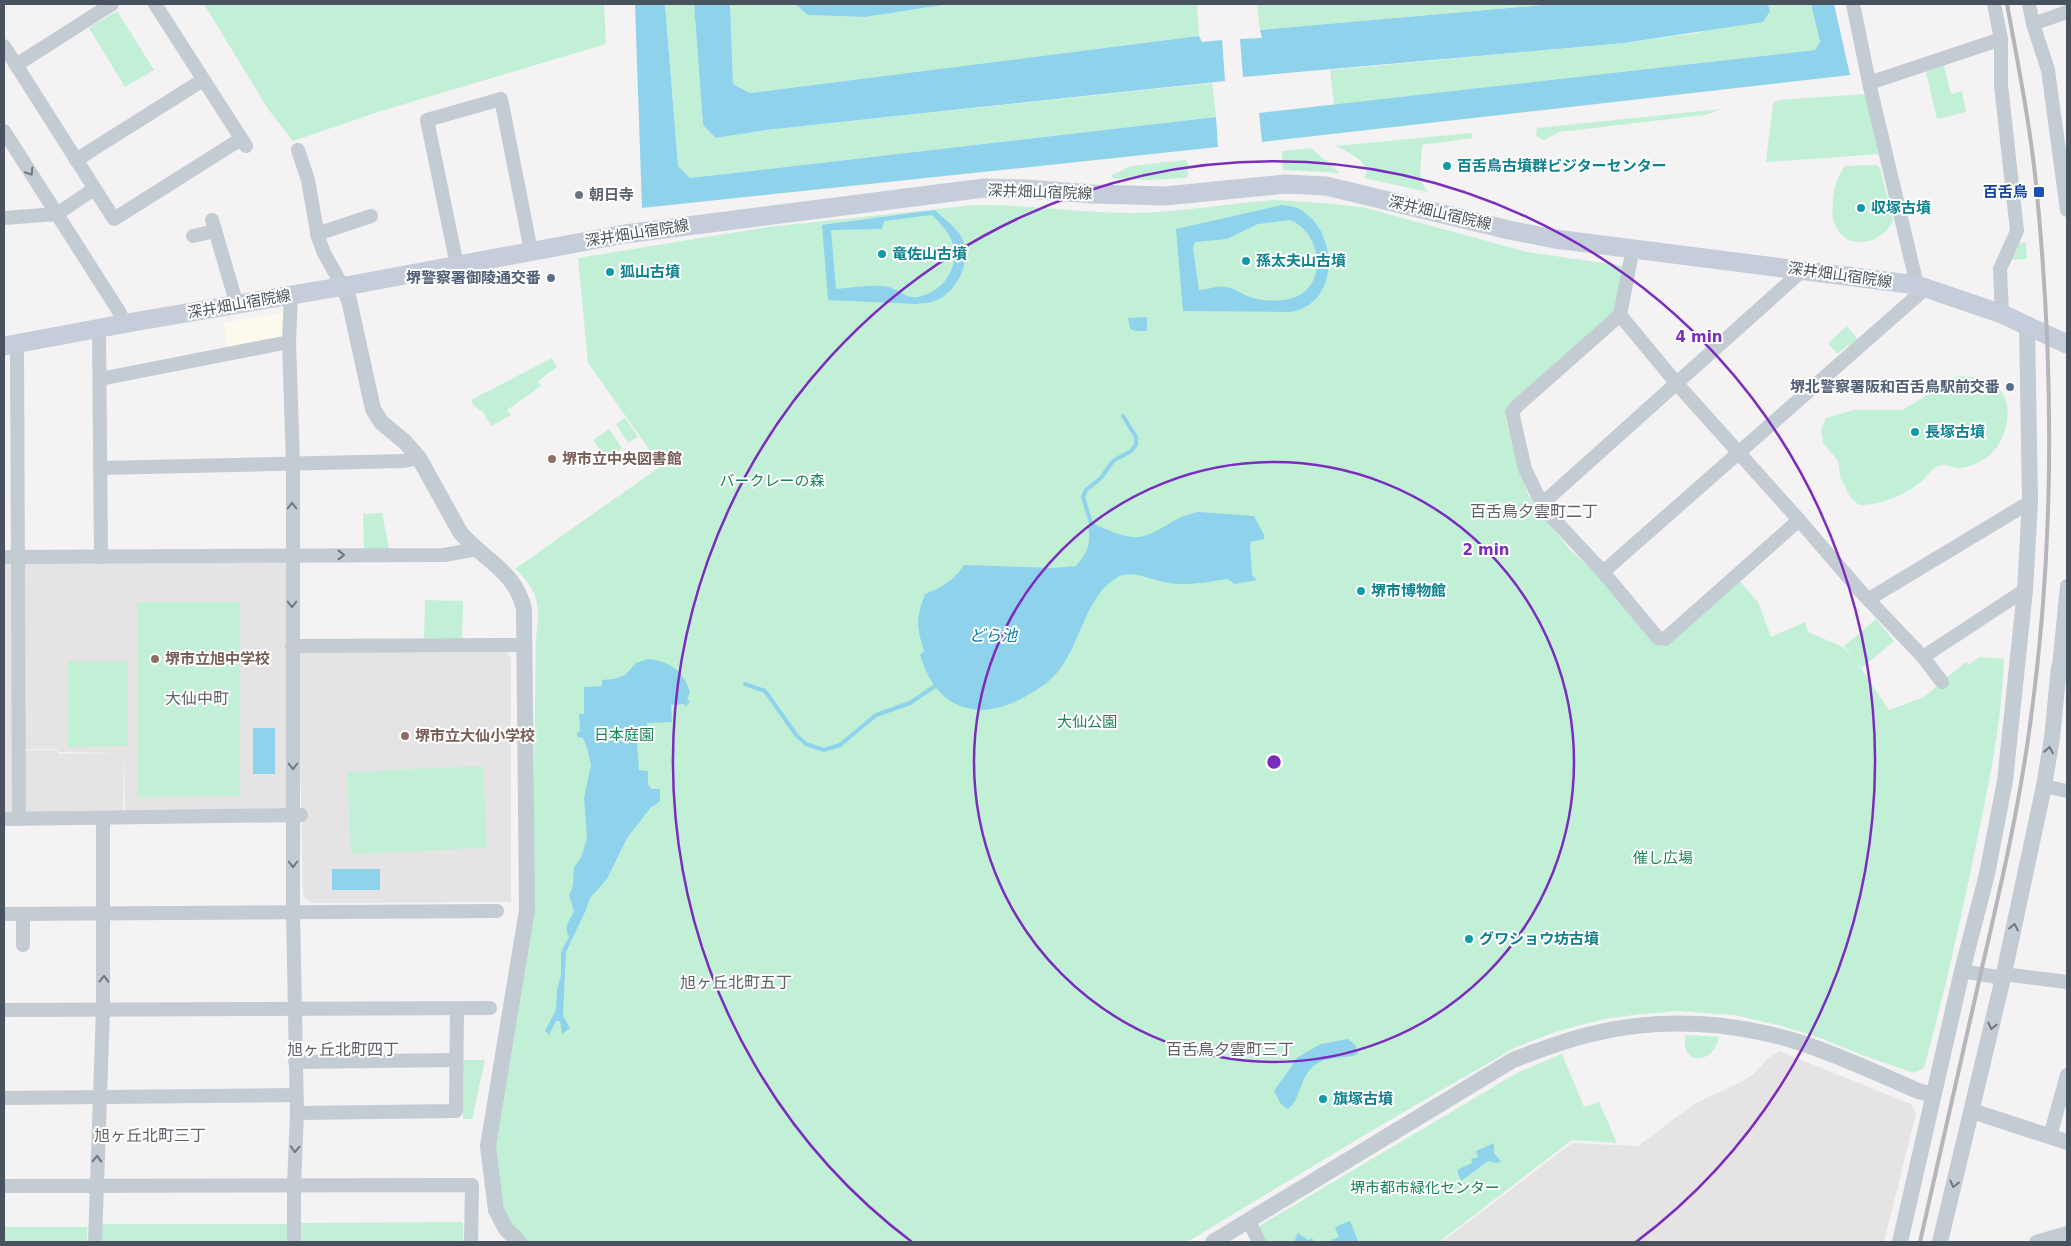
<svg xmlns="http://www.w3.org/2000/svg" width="2071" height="1246" font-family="'DejaVu Sans','Noto Sans JP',sans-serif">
<rect width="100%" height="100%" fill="#f4f2f2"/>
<polygon fill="#fdf9ed" points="285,312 285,340 228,350 224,323"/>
<g fill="#e5e3e4">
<polygon points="284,561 287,570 288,809 125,812 124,753 123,813 24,813 22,750 57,750 58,754 121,753 58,752 58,749 22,749 21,567 26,563"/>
<polygon points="4,564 9,564 13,569 15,809 11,814 4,814"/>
<polygon points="506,652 511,658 511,902 311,903 303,896 298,653"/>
<polygon points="1779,1051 1911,1104 1916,1113 1884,1242 1442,1242 1572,1143 1638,1146 1694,1104 1743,1081 1754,1074 1767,1059"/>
</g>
<g fill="#c2f0d7">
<polygon points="204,4 604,4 606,44 381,111 293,141 268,109"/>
<polygon points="665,4 694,4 703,125 716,138 766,130 1212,83 1216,117 690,178 678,166"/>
<polygon points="730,4 795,4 809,15 865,17 949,4 1197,4 1199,36 750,93 733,84"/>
<polygon points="1257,4 1554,4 1260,30"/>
<polygon points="1768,4 1811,4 1820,42 1816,50 1334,105 1330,70 1624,43 1698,33 1770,11"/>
<polygon points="117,11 154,70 125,87 89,28"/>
<polygon points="1943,62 1951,94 1962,91 1966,112 1937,119 1925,68"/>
<polygon points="1866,94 1881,154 1766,162 1773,103 1779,100"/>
<polygon points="1721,109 1705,115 1559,132 1544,140 1536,136 1537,128"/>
<path d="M1472,133V138L1422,145C1422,161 1416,179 1428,192L1364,178L1367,173C1364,158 1349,153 1336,146Z"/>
<polygon points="1311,148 1340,173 1283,170 1282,151"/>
<polygon points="1186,160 1188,164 1188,176 1185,178 1148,180 1112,178 1111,175 1119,172 1130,166"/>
<path d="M1876,165L1880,168L1893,220C1883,246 1843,252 1834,222C1831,215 1833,207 1833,199C1834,187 1838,176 1845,166Z"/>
<path d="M1276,200L1336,204L1366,208L1527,252L1624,266L1615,311L1508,406L1505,417L1528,495L1569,549L1599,576L1663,647L1740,581L1758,602L1771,637L1805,622L1808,632L1843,647L1854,659L1844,646L1876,619L1894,641L1862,668L1856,661L1889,710L1924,697L1963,664L1966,662L1969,665L1979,657L2004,659C2002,723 1988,788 1975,850C1960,923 1944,996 1924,1068L1914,1073L1862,1055L1823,1039L1782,1026L1735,1015L1679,1011L1641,1014L1604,1019L1555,1032L1516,1047L1383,1124L1187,1242L526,1241L518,1235L494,1189L496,1111L532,909L536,638C540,606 540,592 515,569L661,466L588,363L578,258L768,227L975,205C1027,204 1079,213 1131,213C1180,213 1228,203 1276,200Z"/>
<polygon points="2026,242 2027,259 2011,260 2019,243"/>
<polygon points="1847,326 1859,341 1854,345 1848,345 1837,354 1828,343"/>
<polygon points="552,358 557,367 538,381 541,386 507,410 511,415 491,426 483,412 474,406 471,400"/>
<path d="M1958,376C1970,377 1985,378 1995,385C2016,401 2008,437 1992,453C1985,460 1971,467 1961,468C1955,469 1948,464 1942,465C1932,467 1929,474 1922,481C1906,495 1880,505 1859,505L1850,497L1840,476L1838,461L1823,443L1821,429L1826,418L1853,410H1902L1921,399L1942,381Z"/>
<polygon points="625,418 638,437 628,443 616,424"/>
<polygon points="609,429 622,448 606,459 593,440"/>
<polygon points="382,513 389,549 364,549 363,514"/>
<polygon points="425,600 463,601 462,639 424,638"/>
<polygon points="137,602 240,602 240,796 137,797"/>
<polygon points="67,661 128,661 128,746 68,747"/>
<polygon points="483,766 487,848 351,854 347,772"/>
<path d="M1685,1035L1719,1037C1713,1065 1681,1067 1685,1035Z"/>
<polygon points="1562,1054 1584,1107 1599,1102 1617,1143 1572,1140 1439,1242 1264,1242 1259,1226 1517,1073"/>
<polygon points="463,1060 485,1060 472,1119 463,1119"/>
<polygon points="463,1222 463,1242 301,1242 301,1223"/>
<polygon points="102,1224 290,1224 290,1241 102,1242"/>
<rect x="4" y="1227" width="83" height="15"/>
</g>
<g fill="#8fd2ec" fill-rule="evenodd">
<polygon points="635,4 665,4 678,166 690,178 1216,117 1218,147 642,208"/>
<polygon points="694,4 730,4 733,84 750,93 1199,36 1202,42 1222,40 1225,81 766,130 716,138 703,125"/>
<polygon points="795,4 949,4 865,17 808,15"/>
<polygon points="1554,4 1768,4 1770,11 1763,22 1624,43 1243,77 1240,39 1262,38 1260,30"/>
<polygon points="1811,4 1834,4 1850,75 1262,142 1259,113 1815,50 1820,42"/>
<path d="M1282,205C1290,206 1298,207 1304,212C1339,236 1339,306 1289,312L1183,311L1176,229ZM1290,220C1319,231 1328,278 1300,295C1288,302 1263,302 1250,297C1241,294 1235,288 1226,287C1217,285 1208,290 1199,290L1193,248L1195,242L1227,239L1258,224Z"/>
<path d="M935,210C944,219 956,227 962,238C972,259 959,289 939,299C932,303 924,303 916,304L828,300L822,225ZM932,215C938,221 945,228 949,235C964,261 946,292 918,297C904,299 896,286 882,286C867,285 851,288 836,289L831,230L882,229L884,221Z"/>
<polygon points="1147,317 1147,331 1136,331 1130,329 1128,318"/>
<path d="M1198,512L1254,516L1264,535V539L1250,542L1252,575L1257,580L1234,584L1228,579C1212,581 1195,585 1179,584C1167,584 1153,579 1142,576C1133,574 1124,573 1116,578C1085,597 1080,647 1056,674C1047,684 1035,691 1023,698C1007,706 989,712 972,709C943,705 928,681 920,655L924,651C916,625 916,619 925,594C942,588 955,579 964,565L1053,568L1076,566C1088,552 1091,544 1088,526L1091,523C1104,528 1117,535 1132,537C1149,539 1165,525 1179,518C1185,515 1192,514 1198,512Z"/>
<path d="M648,659C669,661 684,671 690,692L687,699L690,702L685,707L684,704L671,705L672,722L647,723V727L636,728L639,770L648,771V785L652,789H660V801L654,806L651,807L627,838L607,879L590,898L585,912L566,952L563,1016L570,1028L562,1034L560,1021H556L549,1035L545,1031L556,1010L557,990L561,975V952L569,937C563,926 570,921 574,911L569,895L573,886L574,867L581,858L587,838L584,798L591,765L587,748L583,738L577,737V733L580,731L579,714H584V687L602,686V680L614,679L625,675L636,663Z"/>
<rect x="253" y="728" width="22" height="46"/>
<rect x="332" y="869" width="48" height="21"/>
<path d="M1348,1039L1356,1046L1358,1053L1354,1056C1327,1059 1312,1057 1301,1086C1297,1096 1296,1102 1288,1109L1281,1104L1274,1091L1298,1057L1321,1044Z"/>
<polygon points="1494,1143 1494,1153 1501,1161 1497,1163 1488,1161 1461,1181 1457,1170 1472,1163 1471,1159 1478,1157 1476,1151"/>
<polygon points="1350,1221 1358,1241 1332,1242 1331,1240 1339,1237 1335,1227"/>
<polygon points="1298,1233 1308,1240 1312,1238 1314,1242 1294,1242"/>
</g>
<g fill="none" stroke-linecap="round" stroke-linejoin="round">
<g stroke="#8fd2ec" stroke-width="4">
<polyline points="1091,523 1083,497 1086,490 1101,478 1113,461 1131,451 1136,445 1136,437 1123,416"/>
<polyline points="745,684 765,691 797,736 806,744 824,750 840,745 876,715 910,703 935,686"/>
</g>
<g stroke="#c3cbd3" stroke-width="14">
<polyline points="155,4 246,146"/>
<polyline points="1853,4 1870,87 1917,285"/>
<polyline points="1994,4 2001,39 2001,85 2017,231 2000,269 2002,314"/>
<polyline points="2029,4 2033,24 2048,70 2067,210"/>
<polyline points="2033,24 2067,12"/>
<polyline points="4,46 114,219 241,139"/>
<polyline points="16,65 112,4"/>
<polyline points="1869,83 2001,39"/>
<polyline points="4,131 120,313 124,324"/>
<polyline points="298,150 308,180 318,237 324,253 343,287"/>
<polyline points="76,160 203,80"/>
<polyline points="4,218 57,214 94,189"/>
<polyline points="212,220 237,305"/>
<polyline points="317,234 371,216"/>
<polyline points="193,236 215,231"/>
<polyline points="1633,248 1620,315 1517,406 1512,412 1525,469 1538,496 1550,515 1603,572 1658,638 1665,639 1799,520 1862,593 1923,657 1942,682"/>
<polyline points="457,265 427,120 501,99 531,251"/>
<polyline points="291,295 289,342 293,464 293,912 297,1113 294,1185 294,1242"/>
<polyline points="1620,315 1678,385 1799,520"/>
<polyline points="99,329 101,557"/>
<polyline points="17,344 19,819"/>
<polyline points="100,379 289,342"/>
<polyline points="101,468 404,461 419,458"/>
<polyline points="1543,503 1804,269"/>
<polyline points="4,557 444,555 477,549"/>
<polyline points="1603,572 1926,288"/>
<polyline points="2067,586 2059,667 2067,665"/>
<polyline points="1869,599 2030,502"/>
<polyline points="292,646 525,645"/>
<polyline points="1923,657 2025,590"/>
<polyline points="2044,786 2067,791"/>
<polyline points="4,819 301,815"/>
<polyline points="4,914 497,911"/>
<polyline points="23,914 23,945"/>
<polyline points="1962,971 2003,978"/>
<polyline points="2003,974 2067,982"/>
<polyline points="4,1010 490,1008"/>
<polyline points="295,1062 456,1060"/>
<polyline points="4,1098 296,1095"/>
<polyline points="297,1113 456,1111 457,1009"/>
<polyline points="2050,1136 2067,1075"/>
<polyline points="4,1186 472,1185 471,1242"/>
<polyline points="1249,1221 1259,1242"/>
<polyline points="95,1242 103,1009 103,818"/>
<polyline points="2036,1242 2067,1233"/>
</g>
<g stroke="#c3cbd3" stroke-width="16">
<path d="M343,287L349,300L373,409L381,422L405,442L419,458L460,532C483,560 515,570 524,609L527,910L488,1146L496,1210L506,1229L519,1242"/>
<polyline points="1972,1111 2067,1142"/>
<path d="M1213,1242L1513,1060C1540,1050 1567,1039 1596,1033C1662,1017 1734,1022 1798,1042C1839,1055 1879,1074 1918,1091L1933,1095"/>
<polyline points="1900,1242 1962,971 1987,874 2005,781 2025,590 2030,502 2027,326"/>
<polyline points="1940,1242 2003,978 2044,786 2052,738 2059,667"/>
</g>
<polyline stroke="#c5cdda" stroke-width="19" points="4,346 133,322 357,284 625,234 984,188 1026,189 1093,194 1165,196 1286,184 1326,186 1509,230 1555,239 1917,285 2002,314 2067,344"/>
<path stroke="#b4b6bc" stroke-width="4" d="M1920,1242C1940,1152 1960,1062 1981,972C2000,890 2019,808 2030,725C2055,546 2054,363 2036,184C2030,124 2018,64 2007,4"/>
</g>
<defs><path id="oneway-chevron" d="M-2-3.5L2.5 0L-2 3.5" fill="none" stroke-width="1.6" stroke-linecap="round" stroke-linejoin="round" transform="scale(1.25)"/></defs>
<g stroke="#6e7782">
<use href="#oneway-chevron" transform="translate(30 172) rotate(57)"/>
<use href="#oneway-chevron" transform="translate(292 506) rotate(-90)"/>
<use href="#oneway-chevron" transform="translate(341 555)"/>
<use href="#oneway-chevron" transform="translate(292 604) rotate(90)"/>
<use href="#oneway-chevron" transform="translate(2049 750) rotate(-81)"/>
<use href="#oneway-chevron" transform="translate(293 766) rotate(90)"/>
<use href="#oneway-chevron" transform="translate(293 864) rotate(90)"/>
<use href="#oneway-chevron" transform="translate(2014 927) rotate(-78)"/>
<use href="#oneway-chevron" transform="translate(104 979) rotate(-89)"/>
<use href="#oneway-chevron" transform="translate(1992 1026) rotate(103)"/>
<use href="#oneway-chevron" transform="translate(295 1149) rotate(93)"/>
<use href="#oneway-chevron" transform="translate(97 1159) rotate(-88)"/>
<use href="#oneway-chevron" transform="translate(1954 1184) rotate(104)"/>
</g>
<g fill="none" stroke="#7b2cbf" stroke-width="2.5">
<circle cx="1274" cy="762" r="300"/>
<path d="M912 1242A601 601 0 1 1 1636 1242"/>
</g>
<g fill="#0f9aa8" stroke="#fff" stroke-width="2">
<circle cx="1447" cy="166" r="5"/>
<circle cx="1861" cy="208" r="5"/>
<circle cx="882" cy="254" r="5"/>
<circle cx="1246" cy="261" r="5"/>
<circle cx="610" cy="272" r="5"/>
<circle cx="1915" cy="432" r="5"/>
<circle cx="1361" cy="591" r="5"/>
<circle cx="1469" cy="939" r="5"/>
<circle cx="1323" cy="1099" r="5"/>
</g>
<rect fill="#1a4fb4" stroke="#fff" stroke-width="2" x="2033" y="186" width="12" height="12" rx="2.5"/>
<circle fill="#6b7280" stroke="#fff" stroke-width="2" cx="579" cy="195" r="5"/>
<g fill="#5c6f8a" stroke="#fff" stroke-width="2">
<circle cx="551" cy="278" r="5"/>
<circle cx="2010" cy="387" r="5"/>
</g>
<g fill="#8d6e63" stroke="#fff" stroke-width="2">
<circle cx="552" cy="459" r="5"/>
<circle cx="155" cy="659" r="5"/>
<circle cx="405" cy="736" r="5"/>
</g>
<g text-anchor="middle" stroke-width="4" stroke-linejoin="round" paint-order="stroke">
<g font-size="15" font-weight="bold" fill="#0d838f" stroke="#fff" text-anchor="start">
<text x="1457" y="171">百舌鳥古墳群ビジターセンター</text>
<text x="1871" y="213">収塚古墳</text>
<text x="892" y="259">竜佐山古墳</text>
<text x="1256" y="266">孫太夫山古墳</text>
<text x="620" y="277">狐山古墳</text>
<text x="1925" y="437">長塚古墳</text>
<text x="1371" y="596">堺市博物館</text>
<text x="1479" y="944">グワショウ坊古墳</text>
<text x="1333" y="1104">旗塚古墳</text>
</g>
<g font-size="15" fill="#49535f" stroke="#fff">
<text transform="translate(1040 192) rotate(2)" y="5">深井畑山宿院線</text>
<text transform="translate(1440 213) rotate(13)" y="5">深井畑山宿院線</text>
<text transform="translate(637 233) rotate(-9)" y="5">深井畑山宿院線</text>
<text transform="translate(1840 275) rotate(8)" y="5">深井畑山宿院線</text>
<text transform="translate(239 304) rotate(-10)" y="5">深井畑山宿院線</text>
</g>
<g font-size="15" font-weight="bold" fill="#164399" stroke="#fff" text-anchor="end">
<text x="2028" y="197">百舌鳥</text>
</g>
<g font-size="15" font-weight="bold" fill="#5b616d" stroke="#fff" text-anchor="start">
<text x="589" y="200">朝日寺</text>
</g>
<g font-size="15" font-weight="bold" fill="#4e5e75" stroke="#fff" text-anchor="end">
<text x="541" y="283">堺警察署御陵通交番</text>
<text x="2000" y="392">堺北警察署阪和百舌鳥駅前交番</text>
</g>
<g font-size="15" font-weight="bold" fill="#785e54" stroke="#fff" text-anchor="start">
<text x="562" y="464">堺市立中央図書館</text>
<text x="165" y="664">堺市立旭中学校</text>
<text x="415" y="741">堺市立大仙小学校</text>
</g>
<g font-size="15" fill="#188356" stroke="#fff">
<text x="772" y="486">バークレーの森</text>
<text x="1087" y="727">大仙公園</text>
<text x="624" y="740">日本庭園</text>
<text x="1663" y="863">催し広場</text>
<text x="1425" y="1193">堺市都市緑化センター</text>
</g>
<g font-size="16" fill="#5e6167" stroke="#fff">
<text x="1534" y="517">百舌鳥夕雲町二丁</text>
<text x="197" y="704">大仙中町</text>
<text x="736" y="988">旭ヶ丘北町五丁</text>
<text x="343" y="1055">旭ヶ丘北町四丁</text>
<text x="1230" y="1055">百舌鳥夕雲町三丁</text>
<text x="150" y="1141">旭ヶ丘北町三丁</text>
</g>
<g font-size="16" font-style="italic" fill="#0d7aa7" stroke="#fff">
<text x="993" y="641">どら池</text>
</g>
</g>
<circle cx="1274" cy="762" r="8" fill="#7b2cbf" stroke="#fff" stroke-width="2.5"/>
<g font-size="15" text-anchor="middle" font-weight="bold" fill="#7b2cbf" stroke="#fff" stroke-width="4" stroke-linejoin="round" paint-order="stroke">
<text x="1699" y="342">4 min</text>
<text x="1486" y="555">2 min</text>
</g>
<rect width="2071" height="1246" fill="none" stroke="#49535f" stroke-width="10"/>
</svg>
